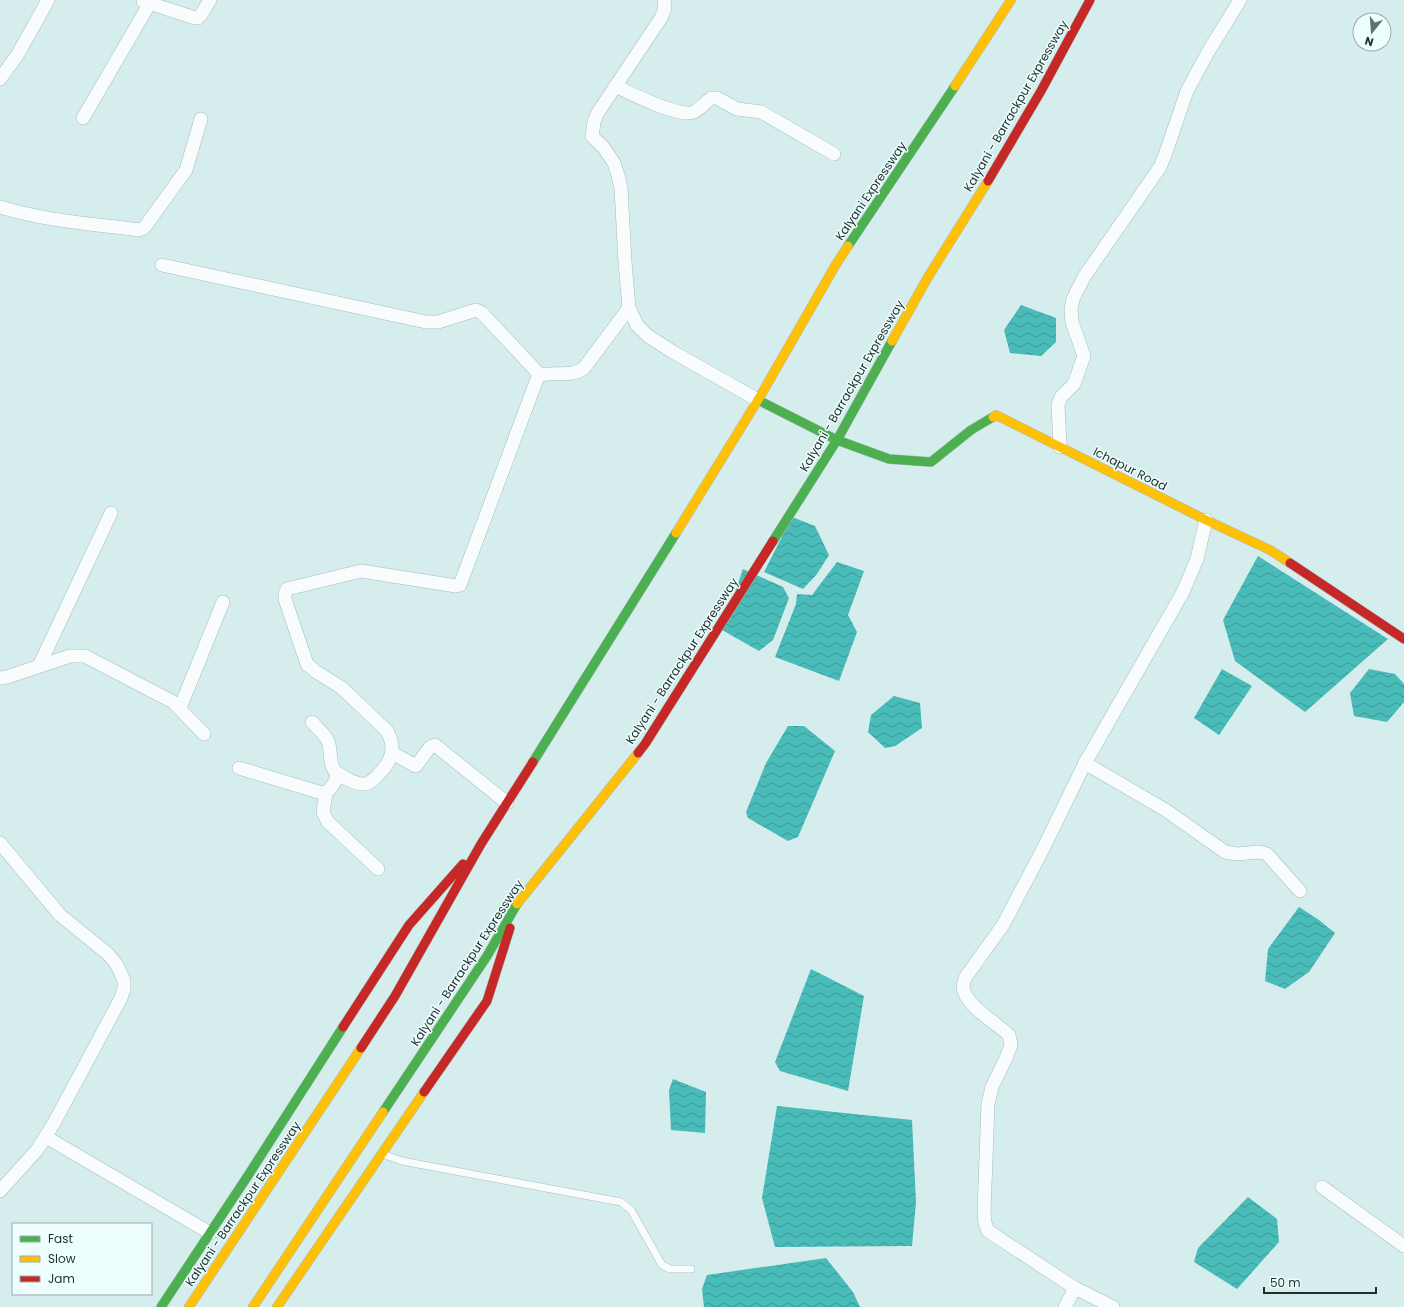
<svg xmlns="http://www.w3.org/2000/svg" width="1404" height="1307" font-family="Poppins,sans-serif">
<defs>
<pattern id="water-waves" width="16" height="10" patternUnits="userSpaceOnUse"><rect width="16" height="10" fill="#49bbb8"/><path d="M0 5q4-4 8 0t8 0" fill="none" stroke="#3c9896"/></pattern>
</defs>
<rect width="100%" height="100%" fill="#d5edec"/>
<g fill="url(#water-waves)">
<polygon points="1021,305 1056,318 1056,342 1041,356 1010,353 1004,330"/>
<polygon points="792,517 815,526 829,555 817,574 803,589 764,572"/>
<polygon points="1258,556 1388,639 1305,712 1235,661 1223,620"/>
<polygon points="837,562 864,571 848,615 857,632 839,681 775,657 796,604 797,594 812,595"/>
<polygon points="743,569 783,587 789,598 773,640 759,651 722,630"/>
<polygon points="1222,669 1252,686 1219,735 1194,718"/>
<polygon points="1369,669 1395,674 1404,684 1404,702 1387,722 1354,716 1350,693"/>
<polygon points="894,696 920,703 922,728 895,746 885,748 868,732 871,715"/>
<polygon points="788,726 804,726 835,751 798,837 788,841 748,818 746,812 766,763"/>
<polygon points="1299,907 1319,920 1335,933 1309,972 1285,989 1265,981 1268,949"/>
<polygon points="811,969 864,996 848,1091 780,1071 775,1062"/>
<polygon points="673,1079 706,1092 705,1133 671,1130 669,1090"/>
<polygon points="777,1106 912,1120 916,1202 912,1246 775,1247 762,1198"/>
<polygon points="1248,1197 1277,1219 1279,1242 1237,1289 1194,1262 1198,1248"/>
<polygon points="826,1258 853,1292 860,1307 704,1307 702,1289 707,1275"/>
</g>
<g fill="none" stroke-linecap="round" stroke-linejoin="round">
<defs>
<polyline id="lane" points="382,1154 402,1161 621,1202 631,1210 662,1265 670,1269 691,1269"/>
<g id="street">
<polyline points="664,0 665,8 661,18 597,114 594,122 592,136 604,148 614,163 618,175 621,188 625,262 629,308 637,325 648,336 673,352 758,400"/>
<polyline points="143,1 192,17 198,18 201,15 210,0"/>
<polyline points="0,79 18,54 48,0"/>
<path d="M615,86C630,93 679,118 694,112C700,109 706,102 711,98H717L737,109L761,112L834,154"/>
<polyline points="83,118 150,3"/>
<path d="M0,207C45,221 93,224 139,230L144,228L186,170L201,119"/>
<polyline points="162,265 426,322 438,322 476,310 482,313 540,375"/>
<polyline points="1060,447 1058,405 1061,397 1074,384 1084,356 1072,322 1071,310 1073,299 1084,277 1160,167 1165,155 1187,91 1208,52 1240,0"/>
<polyline points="39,666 111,513"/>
<polyline points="0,678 7,677 70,656 85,656 173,702 204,734"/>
<polyline points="180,708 223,602"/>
<path d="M312,722C317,728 325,734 328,741C332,750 328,767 337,773C343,777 357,785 365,784C371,783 374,779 378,775C391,762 397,749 387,731L342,688L315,671L307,664L285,599V594L287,589L361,571L456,586L460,585L537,379L540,375C555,371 571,378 584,368L629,308"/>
<polyline points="392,753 416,766 430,747 435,745 507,803"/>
<polyline points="1085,763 1167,811 1225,852 1237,854 1259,852 1267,854 1300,891"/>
<path d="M239,768L322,793C331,793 335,780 339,774"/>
<polyline points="326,793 323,812 328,822 378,869"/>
<polyline points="0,843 60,915 108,954 117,965 124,980 124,989 121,998 54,1123 37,1150 0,1191"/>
<polyline points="46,1137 210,1233"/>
<polyline points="1322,1187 1404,1246"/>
<polyline points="1065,1307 1075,1288"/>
<path d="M1113,1307L1075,1288L988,1231L985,1223L984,1212L988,1104L992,1087L1007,1056L1011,1045L1009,1035C997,1023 965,1006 963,987C963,984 965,980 965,978L1003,925L1044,847L1085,763L1183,592L1197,559L1206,520"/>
</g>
<g id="fast">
<polyline points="848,246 955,86"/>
<polyline points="758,400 837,440 889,459 931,462 971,430 993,417"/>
<polyline points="773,541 837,440 892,341"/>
<polyline points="533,762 676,533"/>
<polyline points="383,1112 487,956 517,904"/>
<polyline points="161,1307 249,1174 343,1027"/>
</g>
<g id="slow">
<polyline points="955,86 1011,0"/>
<polyline points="892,341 928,277 988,181"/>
<polyline points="993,417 996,415 1206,520 1270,550 1290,563"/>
<polyline points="676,533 758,400 835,266 848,246"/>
<polyline points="517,904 638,753"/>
<polyline points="189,1307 361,1048"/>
<polyline points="253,1307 383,1112"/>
<polyline points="277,1307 424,1092"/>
</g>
<g id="jam">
<polyline points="988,181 1041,91 1090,0"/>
<polyline points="1290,563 1404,639"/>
<polyline points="638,753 645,744 773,541"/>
<polyline points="343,1027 409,925 463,864"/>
<polyline points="361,1048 395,996 481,844 533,762"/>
<polyline points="424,1092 487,1001 510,928"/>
</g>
</defs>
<use href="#lane" stroke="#a9bcbb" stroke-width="8"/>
<use href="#street" stroke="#a9bcbb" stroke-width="14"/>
<use href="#fast" stroke="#a9bcbb" stroke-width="10"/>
<use href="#slow" stroke="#a9bcbb" stroke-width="10"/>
<use href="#jam" stroke="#a9bcbb" stroke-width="10"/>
<use href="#lane" stroke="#f9fcfc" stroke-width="7"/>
<use href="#street" stroke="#f9fcfc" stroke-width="13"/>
<use href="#fast" stroke="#4caf50" stroke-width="9"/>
<use href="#slow" stroke="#ffc107" stroke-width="9"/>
<use href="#jam" stroke="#c62828" stroke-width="9"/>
</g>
<g text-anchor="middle" stroke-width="3" stroke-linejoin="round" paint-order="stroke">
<g font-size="12" fill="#1e2f2e" stroke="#edfefd">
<text transform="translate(1016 106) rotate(-60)" y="4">Kalyani - Barrackpur Expressway</text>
<text transform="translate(871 191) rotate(-56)" y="4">Kalyani Expressway</text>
<text transform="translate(852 386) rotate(-60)" y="4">Kalyani - Barrackpur Expressway</text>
<text transform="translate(1130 469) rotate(27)" y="4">Ichapur Road</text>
<text transform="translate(682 661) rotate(-57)" y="4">Kalyani - Barrackpur Expressway</text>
<text transform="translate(467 963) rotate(-57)" y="4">Kalyani - Barrackpur Expressway</text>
<text transform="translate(243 1204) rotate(-56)" y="4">Kalyani - Barrackpur Expressway</text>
</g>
</g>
<rect x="12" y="1223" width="140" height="72" fill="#edfefd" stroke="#9aabaa"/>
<rect x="20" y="1236" width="20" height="6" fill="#4caf50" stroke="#9aabaa"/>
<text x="48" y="1243" font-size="12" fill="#1e2f2e">Fast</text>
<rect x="20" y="1256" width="20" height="6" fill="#ffc107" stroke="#9aabaa"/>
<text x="48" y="1263" font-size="12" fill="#1e2f2e">Slow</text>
<rect x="20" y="1276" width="20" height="6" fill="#c62828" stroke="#9aabaa"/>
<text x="48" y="1283" font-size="12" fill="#1e2f2e">Jam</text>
<g transform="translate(1372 32) rotate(197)"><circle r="19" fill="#edfefd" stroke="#9aabaa"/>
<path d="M0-3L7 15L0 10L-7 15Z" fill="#5e7270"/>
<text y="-6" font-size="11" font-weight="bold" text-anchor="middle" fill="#1e2f2e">N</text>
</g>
<path d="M1264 1287v6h112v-6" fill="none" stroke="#1e2f2e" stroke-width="2"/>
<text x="1270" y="1287" font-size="12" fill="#1e2f2e" stroke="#edfefd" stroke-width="3" paint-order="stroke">50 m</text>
</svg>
